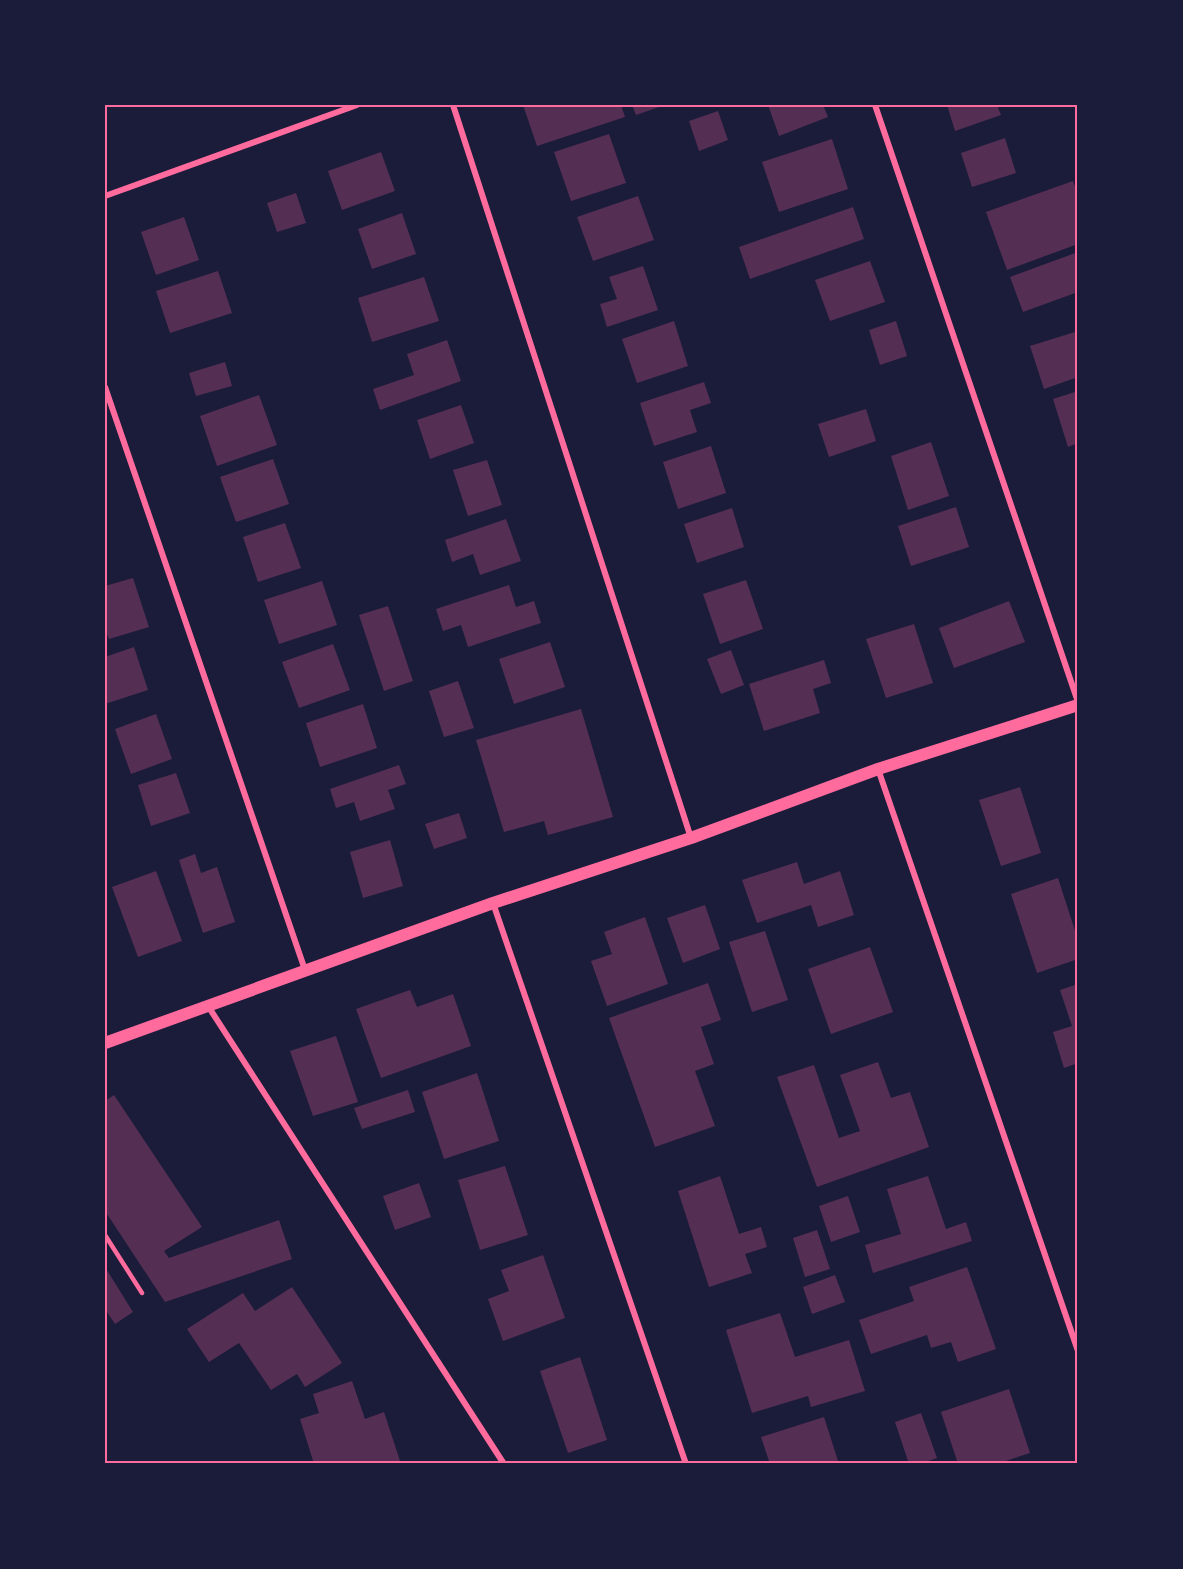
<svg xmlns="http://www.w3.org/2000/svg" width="1183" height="1569" font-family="'Alegreya Sans',sans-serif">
<rect width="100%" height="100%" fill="#1b1b3a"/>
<g fill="#542f53">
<polygon points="523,105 621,105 625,117 537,146"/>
<polygon points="632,105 665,105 636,115"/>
<polygon points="768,105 823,105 828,117 779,136"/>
<polygon points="947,105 997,105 1001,115 955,131"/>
<polygon points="718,111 728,140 699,151 689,121"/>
<polygon points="609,134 626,183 571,201 554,152"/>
<polygon points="1005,138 1016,173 972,187 961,153"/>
<polygon points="832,139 848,189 779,212 762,162"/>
<polygon points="381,152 395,191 342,210 328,171"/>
<polygon points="1073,181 1078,195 1078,244 1007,270 986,212"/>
<polygon points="296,193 306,223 277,232 267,203"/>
<polygon points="638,196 654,240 593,261 577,217"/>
<polygon points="853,207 864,239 750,279 739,247"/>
<polygon points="402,213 416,254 372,269 358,229"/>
<polygon points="184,217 199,260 156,275 141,232"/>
<polygon points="1078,252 1078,292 1023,312 1010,277"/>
<polygon points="870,261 885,302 830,321 815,280"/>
<polygon points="643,266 658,310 607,327 600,304 617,299 609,277"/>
<polygon points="218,271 232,313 170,333 156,291"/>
<polygon points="424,277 439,321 372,342 358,298"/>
<polygon points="674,321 688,366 637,383 622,339"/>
<polygon points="896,321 907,356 880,365 869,330"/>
<polygon points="1078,331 1078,377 1044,389 1030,346"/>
<polygon points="447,340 461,381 380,410 373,389 414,375 407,354"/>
<polygon points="225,362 232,386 196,396 189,373"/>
<polygon points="704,382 711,403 690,410 697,432 654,446 640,403"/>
<polygon points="1078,391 1078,443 1068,447 1053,399"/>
<polygon points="259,395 277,445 217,466 200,416"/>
<polygon points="461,405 474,443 430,459 417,420"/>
<polygon points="866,409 876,441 829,457 818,424"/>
<polygon points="931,442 949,496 908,510 891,456"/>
<polygon points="711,446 726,493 678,509 663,462"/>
<polygon points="273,459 289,504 236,522 220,477"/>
<polygon points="487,460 502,505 468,516 453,470"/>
<polygon points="956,507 969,547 911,566 898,526"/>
<polygon points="732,508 744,547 697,563 684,524"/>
<polygon points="506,519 521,561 480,575 473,554 452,562 445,540"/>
<polygon points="285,523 301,568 258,582 243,537"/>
<polygon points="133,578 149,627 109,639 105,630 105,586"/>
<polygon points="746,580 763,629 720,644 703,594"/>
<polygon points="322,581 337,625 279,644 264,600"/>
<polygon points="509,585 516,607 534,601 541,623 468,647 461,625 443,631 436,609"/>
<polygon points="1009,601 1025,642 954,668 939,628"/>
<polygon points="388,606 413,681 384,691 359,615"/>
<polygon points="914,624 933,683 886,698 866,639"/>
<polygon points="550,642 565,687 514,704 499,659"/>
<polygon points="333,644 350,690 299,708 282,662"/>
<polygon points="134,647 148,690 105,704 105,657"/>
<polygon points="731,650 744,685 721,694 707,659"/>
<polygon points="824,660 831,683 813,689 820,713 764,731 749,684"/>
<polygon points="458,681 474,728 444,737 429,691"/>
<polygon points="363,704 377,748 320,767 306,723"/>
<polygon points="581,709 613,817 548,835 544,821 504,832 476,740"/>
<polygon points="156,714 172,759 131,774 115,729"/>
<polygon points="399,765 406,784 388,790 395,809 360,821 354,802 336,808 330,789"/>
<polygon points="176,773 190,813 151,826 138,785"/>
<polygon points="1020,787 1041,853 1001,866 979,800"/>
<polygon points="459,813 467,838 434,849 425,824"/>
<polygon points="390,840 403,886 363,898 350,852"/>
<polygon points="195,854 201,873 217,867 235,922 203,933 179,860"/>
<polygon points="797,862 804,884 840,871 854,915 818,927 811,905 757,923 742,880"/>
<polygon points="156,871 182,941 138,957 112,887"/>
<polygon points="1058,878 1078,940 1078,959 1037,973 1011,894"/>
<polygon points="705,905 720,949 683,963 667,918"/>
<polygon points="645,917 668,984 607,1006 591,961 612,954 604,932"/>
<polygon points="765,931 788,1000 752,1012 729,942"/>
<polygon points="870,947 893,1012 831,1034 808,969"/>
<polygon points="708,983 721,1020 701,1027 714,1064 695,1071 715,1126 655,1147 609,1018"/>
<polygon points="1078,984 1078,1063 1064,1068 1053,1032 1072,1026 1060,990"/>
<polygon points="410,990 417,1007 453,994 471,1046 381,1078 356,1009"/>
<polygon points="336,1036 358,1102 313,1116 290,1051"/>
<polygon points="878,1062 891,1098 910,1092 929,1147 817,1187 777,1077 814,1065 839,1138 860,1131 840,1075"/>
<polygon points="477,1073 499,1141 444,1159 422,1092"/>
<polygon points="408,1090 415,1112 362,1129 354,1108"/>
<polygon points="114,1095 202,1227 164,1251 169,1258 279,1220 292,1259 165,1302 105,1211 105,1101"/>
<polygon points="505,1166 528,1235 480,1250 458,1180"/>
<polygon points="720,1176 739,1234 761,1227 767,1247 745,1254 752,1273 709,1287 678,1191"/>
<polygon points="928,1176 946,1229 966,1222 972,1241 873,1273 865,1245 901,1234 887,1189"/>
<polygon points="419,1183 431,1217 395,1230 383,1196"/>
<polygon points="848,1196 860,1232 831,1242 819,1206"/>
<polygon points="817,1230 830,1269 805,1277 793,1238"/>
<polygon points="543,1255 565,1318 503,1341 488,1299 509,1291 501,1270"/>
<polygon points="105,1267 133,1312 115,1324 105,1309"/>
<polygon points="967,1267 996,1349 958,1362 951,1342 931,1348 927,1335 871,1354 859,1320 914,1301 909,1287"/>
<polygon points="835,1275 845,1302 812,1314 803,1287"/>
<polygon points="292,1287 342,1363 305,1387 297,1374 271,1390 239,1343 209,1362 187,1329 243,1293 255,1311"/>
<polygon points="780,1313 795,1357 849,1340 865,1391 811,1407 808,1396 752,1413 726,1330"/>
<polygon points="580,1357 607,1440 568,1453 540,1371"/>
<polygon points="352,1381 365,1419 384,1412 401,1464 314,1464 300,1419 319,1413 313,1394"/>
<polygon points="1009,1389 1030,1453 996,1464 958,1464 941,1412"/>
<polygon points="921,1413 937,1458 920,1464 909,1464 895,1422"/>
<polygon points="824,1417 839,1464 770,1464 761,1437"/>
</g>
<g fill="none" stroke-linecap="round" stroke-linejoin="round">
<polyline stroke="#ff6b9d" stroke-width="4.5" points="105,1235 142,1293"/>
<g stroke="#ff6b9d" stroke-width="6">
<polyline points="453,105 691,838"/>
<polyline points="875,105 1078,702"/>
<polyline points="105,196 357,105"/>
<polyline points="105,387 305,970"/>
<polyline points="878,769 1078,1351"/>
<polyline points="493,903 686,1464"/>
<polyline points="208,1006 504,1464"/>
</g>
<polyline stroke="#ff6b9d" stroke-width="12" points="105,1043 493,903 691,838 878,769 1078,705"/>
</g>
<rect width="1183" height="1569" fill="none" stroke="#1b1b3a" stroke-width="213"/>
<rect x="106" y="106" width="970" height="1356" fill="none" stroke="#ff6b9d" stroke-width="2"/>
</svg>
